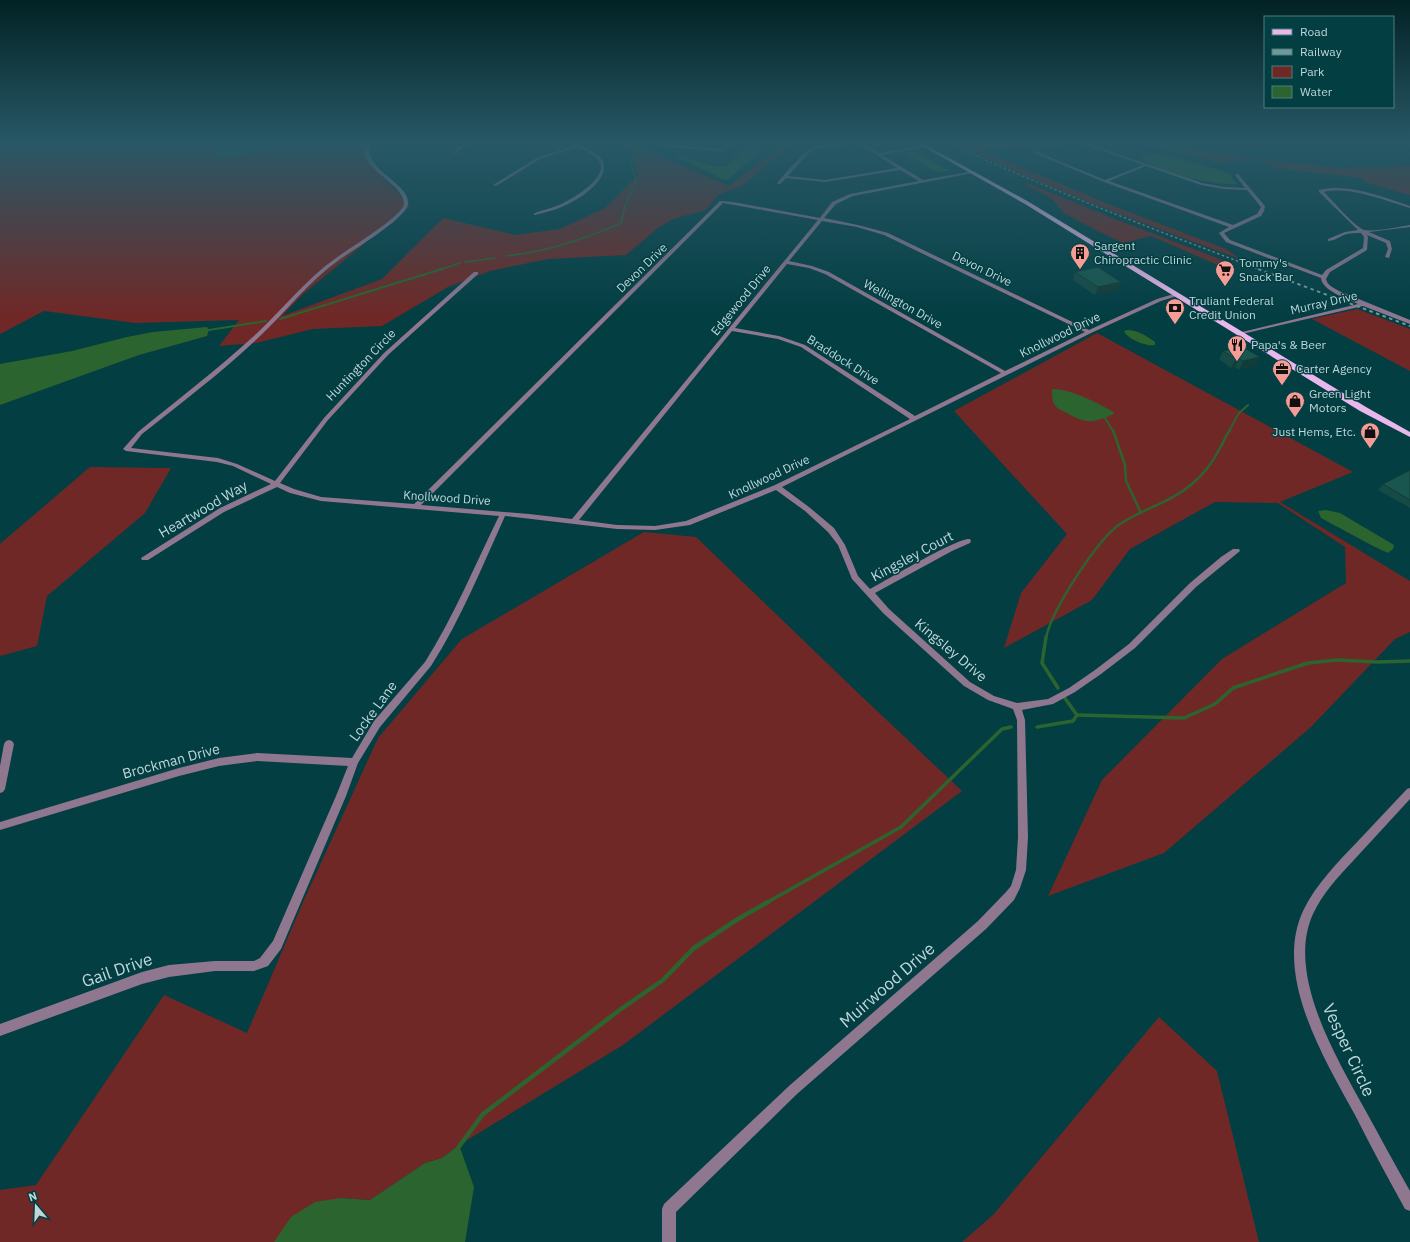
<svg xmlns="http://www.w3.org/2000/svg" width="1410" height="1242" font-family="'IBM Plex Sans',sans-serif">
<rect width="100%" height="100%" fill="#033e43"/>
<g fill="#702826">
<polygon points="0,143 374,143 366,148 375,169 410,206 302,295 282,316 382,279 443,218 515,235 560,229 605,208 638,175 631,151 620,143 631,143 729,186 784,143 793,143 742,186 718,195 706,210 673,219 659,227 626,255 548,259 490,271 448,287 382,326 313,329 256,343 219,346 239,320 135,323 44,311 0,334"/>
<path d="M954,143H1063C1057,148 1049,147 1041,146L979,149L1108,204L1226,249L1240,259C1144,223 1046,189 954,143Z"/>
<path d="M1138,143H1153L1241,157L1344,168L1410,166V195L1364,182V179C1334,173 1304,173 1273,167L1272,164L1254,160L1220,163Z"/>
<polygon points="1027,183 1120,221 1230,263 1218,265 1151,236 1123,243 1094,229 1064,213 1051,198 1025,185"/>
<polygon points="1357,309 1410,329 1410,371 1312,319"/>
<polygon points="1097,333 1353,472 1280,502 1410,581 1410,632 1395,639 1311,727 1164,853 1048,896 1102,780 1222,659 1346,583 1345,547 1278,503 1215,502 1130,549 1092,600 1004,648 1021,593 1067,534 954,411"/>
<polygon points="90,467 171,468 145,513 47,596 37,646 0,656 0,544"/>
<polygon points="644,532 696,537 857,692 962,791 623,1045 459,1145 442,1158 425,1163 370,1200 341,1198 281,1233 274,1242 0,1242 0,1190 36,1185 164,995 247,1033 304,900 378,738 462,639"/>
<polygon points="1159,1017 1217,1071 1259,1242 962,1242 994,1214"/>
</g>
<g fill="#2b642e">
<path d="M252,143H272L270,147C254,152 233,159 217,156L218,148Z"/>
<path d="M746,148L753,149L760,151L731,177L725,180L675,156V155C691,156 709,169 725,166C731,165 738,151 746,148Z"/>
<polygon points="913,151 949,171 936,172 903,152"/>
<path d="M1150,154H1164L1222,171L1229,174L1237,184C1215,186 1157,173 1141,158Z"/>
<polygon points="207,327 209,330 207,336 139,355 0,405 0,364 72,351 127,337 153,332"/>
<path d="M1127,330C1137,330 1147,336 1155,342V345C1147,347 1127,339 1124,331Z"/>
<path d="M1052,389C1071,389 1098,403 1115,413C1094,424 1085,424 1065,412C1060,410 1055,407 1053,402C1052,398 1052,393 1052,389Z"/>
<polygon points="1326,510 1340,513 1389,542 1394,545 1393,549 1388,553 1373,546 1321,518 1318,511"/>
<polygon points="459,1145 474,1187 465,1242 274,1242 291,1217 315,1202 341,1198 370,1200 425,1163 442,1158"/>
</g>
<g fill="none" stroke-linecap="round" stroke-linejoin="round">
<g stroke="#2b642e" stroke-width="1.5">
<path d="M506,256C545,252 585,239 621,223L625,206L636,181L630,161"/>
<polyline points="465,262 495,258"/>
<polyline points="439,270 460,263"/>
</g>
<g stroke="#2b642e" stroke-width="2">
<polyline points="280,319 442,269"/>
<polyline points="209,330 266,321"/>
<polyline points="1105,418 1113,431"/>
<polyline points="1229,431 1239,413 1248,405"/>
</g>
<g stroke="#2b642e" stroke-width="2.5">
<polyline points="1113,430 1125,465 1126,481 1141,513"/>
<path d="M1046,638C1051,611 1097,540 1120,524C1143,509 1171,502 1192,484C1204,474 1213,462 1220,448C1224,442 1225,436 1230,430"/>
</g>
<g stroke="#2b642e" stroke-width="3.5">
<polyline points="1046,637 1042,663 1058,688"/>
<polyline points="1064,697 1077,715"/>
<polyline points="1077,715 1184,718 1215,704 1233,688 1308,663 1337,660 1378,662 1410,661"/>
<polyline points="1037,727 1073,721 1077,715"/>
<polyline points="766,903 901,827 1002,729 1011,727"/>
</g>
<polyline stroke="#2b642e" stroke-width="4.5" points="458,1148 483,1114 621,1009 663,980 694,948 738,919 768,902"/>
<g fill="#8f7790" fill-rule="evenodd">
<path d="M370,143H374L369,146C368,174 410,183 408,204C407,218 351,251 339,260C308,282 286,312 258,338C222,372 181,403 142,434L131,448L218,458L237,464L275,481L324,418L384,353L474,272H478V274L388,355L328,420L280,483L294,489L321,497L414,504L720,201L733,202L820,218L832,202L850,194L919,181L900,170L825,182L786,178L780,184H778L777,183C784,175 799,157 807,151C816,144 841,142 853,143L817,149L809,153L788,176L825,180L897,168L859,143H863L879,153L925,145L924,147L882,155L923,180L974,171L973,173L853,196L836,204L824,218L858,225L888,233L1089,330L1157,299L1177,293L1180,295L1161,301L1091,333L782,487L809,507L834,528L845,545L858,576L870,589C885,581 958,537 970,539L971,541L970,543L952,551L875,593L889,609L970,682L994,696L1017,703L1048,699L1069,688L1095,670L1129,644L1190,583L1221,557L1233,549H1239L1240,551L1196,587L1135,648L1101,674L1075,692L1053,704L1022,710L1025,720L1028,837L1026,870L1020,888L1014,900L986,929L797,1094L676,1212V1242H662V1209L664,1204L789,1086L978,921L1006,892L1011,886L1016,870L1018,837L1017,720L1013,709L988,700L964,686L883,613L852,579L838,545L828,532L805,511L776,490L690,525L655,530L617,529L505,516C482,567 461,619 431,666L380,727L358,763L346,796L281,949L268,966L254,971H215L169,977L142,984L0,1036V1024L142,972L169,965L215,961H254L260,958L273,941L336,796L348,766L257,761L219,766L179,776L0,830V822L179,768L219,758L257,753L352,758L374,721L425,662C454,616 475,565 499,516L321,501L290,493L277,487L224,512L148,560H142L141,558L220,508L271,484L233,466L217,462L126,451L123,449L138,432C177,400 218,369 255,335C282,310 305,280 336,258C348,249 403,216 404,204C405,187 370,173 365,155C364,152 365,149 365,146ZM723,203L818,220L572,519L529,514L421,505ZM822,221L857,227L884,235L1085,332L1005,371L829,272L812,266L789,261ZM787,264L809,268L825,274L1001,373L915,416L805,345L779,336L735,328ZM732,331L778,339L801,347L910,419L775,485L686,521L655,526L617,525L579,520Z"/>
<polygon points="467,143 472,143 459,150 456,154 454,154 457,148"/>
<path d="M569,143C577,143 588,149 595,153C620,170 587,195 570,203C559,209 547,212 535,215L533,214C540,210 551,209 559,205C571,200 607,179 600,163C597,155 584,151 577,147L540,159L496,186L493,185L538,157L574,146Z"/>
<polygon points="648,143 721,149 728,143 732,143 722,151 668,147"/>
<path d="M1081,143H1086L1202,183L1224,187L1245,188L1235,175L1238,174L1265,206L1264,211L1261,216L1224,233L1230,240L1322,275L1326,270L1363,248L1364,237L1361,233C1355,233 1349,233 1344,235C1339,237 1334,241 1328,241V239L1345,232L1358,230L1319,192V190C1349,183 1382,197 1410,206V208C1385,201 1350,186 1324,192C1331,199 1356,228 1364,230C1375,232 1399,227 1410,225V227L1369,232L1390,241L1392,249L1389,258L1385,257L1388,249L1386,243L1367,235L1368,237L1367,250L1330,272L1326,279C1327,285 1334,288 1339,291L1410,320V324L1363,306L1238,335V333L1358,304C1348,299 1322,291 1321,278L1226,242L1219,233L1229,227L1104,182L1032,152L1035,151L1105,180L1143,165ZM1146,166L1201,185L1224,189L1247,190L1261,207L1257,214L1233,225L1109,181Z"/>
<polygon points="9,740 12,741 14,744 5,789 3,792 0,793 0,766 4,744 6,741"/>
<path d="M1410,788V799C1391,820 1372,840 1353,861C1338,877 1322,894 1313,914C1286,973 1335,1055 1363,1106C1379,1135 1394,1163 1410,1191V1211L1405,1209C1388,1178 1371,1147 1355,1115C1325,1060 1273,976 1303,911C1316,884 1338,862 1359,840C1375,823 1391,806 1407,789Z"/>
</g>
<polygon fill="#e8b7eb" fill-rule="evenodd" points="917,143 922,143 1029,202 1366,407 1410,432 1410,437 1360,411 1025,204"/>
<path stroke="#71999c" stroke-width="1.5" stroke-dasharray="2.5 2.5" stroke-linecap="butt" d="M949,143C1051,191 1156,230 1261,270"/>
<polyline stroke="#71999c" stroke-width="2" stroke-dasharray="3.5 3.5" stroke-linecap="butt" points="1258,269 1410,326"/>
</g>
<g fill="#164a44">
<polygon points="1075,272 1118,290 1095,295 1073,280"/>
<polygon points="1223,351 1260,357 1256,365 1239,370 1235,367 1231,368 1219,359"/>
<polygon points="1410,470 1410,508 1378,490 1383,484"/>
</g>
<g fill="#123c37">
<polygon points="1121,282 1118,290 1095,295 1098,287"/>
<polygon points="1260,357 1256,365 1239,370 1243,361"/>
<polygon points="1236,359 1239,359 1235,367 1231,368"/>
</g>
<g fill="#19564f" stroke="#123c37">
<polygon points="1098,267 1121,282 1098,287 1075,272"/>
<polygon points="1243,347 1260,357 1243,361 1239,359 1236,359 1223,351"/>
<polygon points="1410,470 1410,500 1383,484"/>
</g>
<linearGradient id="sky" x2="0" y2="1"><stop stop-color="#022225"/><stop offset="0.45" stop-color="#285866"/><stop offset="1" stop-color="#285866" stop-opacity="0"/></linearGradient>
<rect width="1410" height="317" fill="url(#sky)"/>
<defs>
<symbol id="building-pin" viewBox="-11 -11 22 30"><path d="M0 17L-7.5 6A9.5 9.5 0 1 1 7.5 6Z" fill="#f59c95" stroke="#033e43"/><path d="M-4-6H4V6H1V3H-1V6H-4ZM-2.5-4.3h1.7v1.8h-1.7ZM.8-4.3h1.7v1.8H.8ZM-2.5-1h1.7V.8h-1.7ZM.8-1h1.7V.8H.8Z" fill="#111"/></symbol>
<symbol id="supermarket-pin" viewBox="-11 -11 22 30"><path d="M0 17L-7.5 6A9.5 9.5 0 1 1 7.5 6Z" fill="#f59c95" stroke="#033e43"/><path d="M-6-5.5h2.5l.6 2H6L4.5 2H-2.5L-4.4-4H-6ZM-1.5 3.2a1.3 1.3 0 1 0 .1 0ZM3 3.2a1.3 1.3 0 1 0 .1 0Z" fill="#111"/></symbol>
<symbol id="bank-pin" viewBox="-11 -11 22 30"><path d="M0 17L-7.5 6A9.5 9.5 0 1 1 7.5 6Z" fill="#f59c95" stroke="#033e43"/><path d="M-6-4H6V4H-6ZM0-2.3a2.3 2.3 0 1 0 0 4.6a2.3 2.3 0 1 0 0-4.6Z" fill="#111"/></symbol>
<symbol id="restaurant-pin" viewBox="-11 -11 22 30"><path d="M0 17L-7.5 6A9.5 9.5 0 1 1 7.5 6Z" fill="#f59c95" stroke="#033e43"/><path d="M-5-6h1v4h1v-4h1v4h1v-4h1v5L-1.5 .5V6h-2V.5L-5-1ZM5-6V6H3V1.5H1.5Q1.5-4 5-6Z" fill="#111"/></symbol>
<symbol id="office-pin" viewBox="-11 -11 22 30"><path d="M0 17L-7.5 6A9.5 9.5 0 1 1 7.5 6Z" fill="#f59c95" stroke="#033e43"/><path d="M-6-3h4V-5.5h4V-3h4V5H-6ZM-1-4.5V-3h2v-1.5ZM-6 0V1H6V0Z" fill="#111"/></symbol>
<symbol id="shop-pin" viewBox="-11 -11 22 30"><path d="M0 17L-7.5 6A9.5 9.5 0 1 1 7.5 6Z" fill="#f59c95" stroke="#033e43"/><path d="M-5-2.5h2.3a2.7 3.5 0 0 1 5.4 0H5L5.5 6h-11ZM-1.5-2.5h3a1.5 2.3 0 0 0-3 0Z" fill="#111"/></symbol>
</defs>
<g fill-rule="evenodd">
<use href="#building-pin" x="1069" y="242" width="22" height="30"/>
<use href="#supermarket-pin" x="1214" y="259" width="22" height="30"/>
<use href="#bank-pin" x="1164" y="297" width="22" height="30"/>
<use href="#restaurant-pin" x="1226" y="334" width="22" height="30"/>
<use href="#office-pin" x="1271" y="358" width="22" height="30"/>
<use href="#shop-pin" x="1284" y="390" width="22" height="30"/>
<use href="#shop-pin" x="1359" y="421" width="22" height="30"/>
</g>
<g text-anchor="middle" stroke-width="3" stroke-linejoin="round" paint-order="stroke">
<g font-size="12" fill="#bed8da" stroke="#033e43" text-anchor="start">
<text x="1094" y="250">Sargent<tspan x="1094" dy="14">Chiropractic Clinic</tspan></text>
<text x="1239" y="267">Tommy's<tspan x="1239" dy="14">Snack Bar</tspan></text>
<text x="1189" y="305">Truliant Federal<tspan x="1189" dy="14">Credit Union</tspan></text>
<text x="1251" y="349">Papa's &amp; Beer</text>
<text x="1296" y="373">Carter Agency</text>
<text x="1309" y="398">Green Light<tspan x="1309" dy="14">Motors</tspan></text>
<text x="1356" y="436" text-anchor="end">Just Hems, Etc.</text>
</g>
<g font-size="12" fill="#bed8da" stroke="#033e43">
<text transform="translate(642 268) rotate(-44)" y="4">Devon Drive</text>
<text transform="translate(982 269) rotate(26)" y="4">Devon Drive</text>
<text transform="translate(741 300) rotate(-51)" y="4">Edgewood Drive</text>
<text transform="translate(1324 303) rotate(-13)" y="4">Murray Drive</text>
<text transform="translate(903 304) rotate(29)" y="4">Wellington Drive</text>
<text transform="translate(1060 335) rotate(-26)" y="4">Knollwood Drive</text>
<text transform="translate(843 360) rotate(32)" y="4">Braddock Drive</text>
<text transform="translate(361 365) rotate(-46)" y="4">Huntington Circle</text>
<text transform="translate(769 477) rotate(-25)" y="4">Knollwood Drive</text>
<text transform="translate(447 498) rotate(4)" y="4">Knollwood Drive</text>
</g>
<g font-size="14" fill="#bed8da" stroke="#033e43">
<text transform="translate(203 509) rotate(-30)" y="5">Heartwood Way</text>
<text transform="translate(912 556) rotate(-28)" y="5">Kingsley Court</text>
<text transform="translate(951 650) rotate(40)" y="5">Kingsley Drive</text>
<text transform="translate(373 711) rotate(-54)" y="5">Locke Lane</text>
<text transform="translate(171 761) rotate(-15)" y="5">Brockman Drive</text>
</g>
<g font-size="17" fill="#bed8da" stroke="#033e43">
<text transform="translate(117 970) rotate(-19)" y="6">Gail Drive</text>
<text transform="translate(887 985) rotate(-41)" y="6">Muirwood Drive</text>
<text transform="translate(1349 1050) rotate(65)" y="6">Vesper Circle</text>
</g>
</g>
<rect x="1264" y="16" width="130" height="92" fill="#033e43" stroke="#4e7c7f"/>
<rect x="1272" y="29" width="20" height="6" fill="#e8b7eb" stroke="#4e7c7f"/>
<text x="1300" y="36" font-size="12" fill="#bed8da">Road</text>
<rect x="1272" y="49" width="20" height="6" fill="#71999c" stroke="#4e7c7f"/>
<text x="1300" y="56" font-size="12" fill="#bed8da">Railway</text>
<rect x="1272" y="66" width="20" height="12" fill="#702826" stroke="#4e7c7f"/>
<text x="1300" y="76" font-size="12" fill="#bed8da">Park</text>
<rect x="1272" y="86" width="20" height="12" fill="#2b642e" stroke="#4e7c7f"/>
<text x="1300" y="96" font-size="12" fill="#bed8da">Water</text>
<g transform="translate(36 1206) rotate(341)" stroke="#033e43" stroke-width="3" paint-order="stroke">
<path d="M0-3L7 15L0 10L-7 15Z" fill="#bed8da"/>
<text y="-6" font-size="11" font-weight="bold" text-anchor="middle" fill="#bed8da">N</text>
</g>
</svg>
